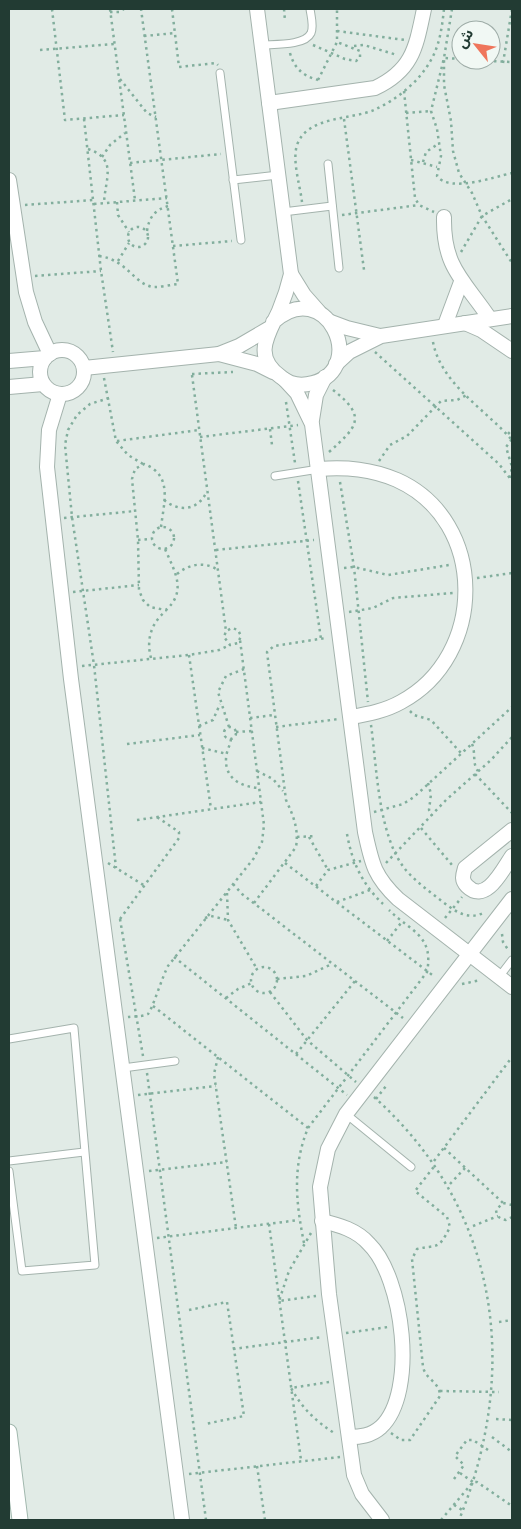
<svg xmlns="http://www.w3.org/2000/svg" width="521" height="1529" font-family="Lato,'Noto Sans Arabic',sans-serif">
<rect width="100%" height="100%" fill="#e1ebe6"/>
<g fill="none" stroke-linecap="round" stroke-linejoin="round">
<defs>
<g id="lane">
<path d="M262,45C274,44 305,46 311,33C314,26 311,16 310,9"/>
<polyline points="220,73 241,240"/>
<polyline points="328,164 339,268"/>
<polyline points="233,180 278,175"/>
<polyline points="283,212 332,206"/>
<polyline points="275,476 319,469"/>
<polyline points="499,977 512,960"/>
<polyline points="9,1039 74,1028 95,1265 22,1271 9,1171"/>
<polyline points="123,1068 175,1061"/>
<polyline points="346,1114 411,1167"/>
<polyline points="9,1161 84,1152"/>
</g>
<g id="street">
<path d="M257,9L291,274C288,287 284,299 279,311C268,335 252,356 281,377C290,385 302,386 313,383C369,368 326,274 273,322"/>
<path d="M269,103L375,88C413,70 416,47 424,9"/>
<polyline points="9,180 26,292 35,322 50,354"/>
<path d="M444,217C443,268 464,280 490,319"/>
<polyline points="291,274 304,295 319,312"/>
<polyline points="331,322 347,328 380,336"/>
<polyline points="465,323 481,330 512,351"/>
<polyline points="445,325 461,282"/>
<circle cx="62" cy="372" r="22"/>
<polyline points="219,354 257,364 273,372"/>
<polyline points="9,361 45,358"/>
<polyline points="336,364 349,352 381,336 512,316"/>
<polyline points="84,368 219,354 239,346 268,329"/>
<path d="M285,380L297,393L312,424L365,832C372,864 374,876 398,899L512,987"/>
<polyline points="9,387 43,384"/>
<polyline points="60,394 49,430 47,467 71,679 182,1520"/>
<polyline points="312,420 316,395 325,377"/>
<path d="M319,469C347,467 371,469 397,480C488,521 487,656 401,702C385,711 368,714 351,717"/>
<path d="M512,830L465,868C463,875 461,880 467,886C486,905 503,869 512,856"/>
<path d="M322,1221C339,1225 357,1230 369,1244C403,1277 418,1392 381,1427C371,1436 360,1437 349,1437"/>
<polyline points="382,1520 362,1494 354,1475 329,1294 320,1187 328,1149 346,1114 512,899"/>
</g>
<polyline id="secondary" points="9,1432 20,1520"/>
</defs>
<use href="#lane" stroke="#a4b3ad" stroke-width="9"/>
<use href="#street" stroke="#a4b3ad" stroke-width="16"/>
<use href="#secondary" stroke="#a0b7ad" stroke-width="17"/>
<g stroke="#82ae9d" stroke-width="2.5" stroke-dasharray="2.5 4" stroke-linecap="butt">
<polyline points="52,9 65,120 124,115"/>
<polyline points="110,9 135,200"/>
<polyline points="172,9 179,67 216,63 218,65"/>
<polyline points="284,9 285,21"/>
<polyline points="452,9 444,58 444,85 451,121 453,151 459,173 472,193 482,216 512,263"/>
<polyline points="110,12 119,12 124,9"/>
<polyline points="337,31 405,40"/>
<polyline points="144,36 175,33"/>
<polyline points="313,45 345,59 356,61 360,58 360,51 337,42"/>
<polyline points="354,46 364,45 397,55"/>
<polyline points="40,50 114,44"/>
<path d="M290,53C294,68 303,76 318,80"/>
<path d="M461,59L444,58L431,111L437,129L441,156L437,176C449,193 494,177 512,173"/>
<polyline points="468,60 512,62"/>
<polyline points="503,63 512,9"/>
<polyline points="120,79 147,113 156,117"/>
<polyline points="318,80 337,42 337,9"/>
<polyline points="404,91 415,198 419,205 434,212"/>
<polyline points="406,113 431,111"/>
<polyline points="84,119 101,271 113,352"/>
<polyline points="344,119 364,270"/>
<path d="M88,149C118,159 105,179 104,203"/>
<polyline points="102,157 110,145 125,133"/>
<polyline points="411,160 437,167"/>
<polyline points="423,162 426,152 438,144"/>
<polyline points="130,163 221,154"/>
<polyline points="117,202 118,215 129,232"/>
<path d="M302,202C300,185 292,161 297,145C307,116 350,120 374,110C396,100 419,82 431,60C440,44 442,27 444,9"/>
<polyline points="94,204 167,198"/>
<polyline points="25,205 93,200"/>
<polyline points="342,215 419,205"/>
<circle cx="138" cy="237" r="10"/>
<path d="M147,231C149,217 155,210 168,206"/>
<polyline points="173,246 232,241"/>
<polyline points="461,252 482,216 512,199"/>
<path d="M99,256C128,260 134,285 154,287C161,287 170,285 178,284L141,9"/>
<polyline points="118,261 129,243"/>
<polyline points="35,276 101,271"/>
<path d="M433,342C441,384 485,409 512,440"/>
<polyline points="375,352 499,464 512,481"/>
<polyline points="192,374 233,372"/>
<polyline points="192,375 226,631 224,637 230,645 238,643 241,636 238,630 232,628 226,631"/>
<polyline points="104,378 116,441 128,455 143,464"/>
<polyline points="109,398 90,404 77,415 68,430 65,445 72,517 94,665 116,868"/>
<polyline points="286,402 295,463"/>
<polyline points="270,429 272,445"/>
<polyline points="508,434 512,430"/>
<polyline points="200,437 298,425"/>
<polyline points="117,441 199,430"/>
<path d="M329,452C357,427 368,417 333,390"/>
<polyline points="379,461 390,445 407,436 441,401 457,400 467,395"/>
<polyline points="510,478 512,467 506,447 512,439"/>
<polyline points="298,481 321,639"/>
<polyline points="340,482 354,567 368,702"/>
<path d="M164,500C180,513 199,510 207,491"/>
<polyline points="64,518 135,511"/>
<circle cx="163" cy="538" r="11"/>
<path d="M161,527C164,502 173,475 144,464L135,469L132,479L138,540L139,590L143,600L150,607L166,610C187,591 175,572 165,549"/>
<polyline points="138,540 152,539"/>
<polyline points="216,550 314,540"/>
<polyline points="344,568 354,567 388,575 449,565"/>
<path d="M177,574C189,564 204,561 218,570"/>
<polyline points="477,578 512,573"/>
<polyline points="73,592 139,585"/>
<polyline points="349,612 373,608 393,598 453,593"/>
<polyline points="189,655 211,809"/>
<path d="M151,658C146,640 151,623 166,611"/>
<polyline points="82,666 189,655 219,650 230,645"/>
<polyline points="410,711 414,715 431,720 461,753"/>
<polyline points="250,718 274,715"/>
<path d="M371,725C377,768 378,835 405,869C416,882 430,892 443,902C456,912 469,921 485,912"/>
<polyline points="199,726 213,720 220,704"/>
<circle cx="230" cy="733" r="6"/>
<polyline points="229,727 218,692 226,676 244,669"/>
<polyline points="276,727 339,719"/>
<polyline points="236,732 252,731"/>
<path d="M231,739C230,746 226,752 226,759C225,779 242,787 259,788"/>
<polyline points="127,744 200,735"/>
<path d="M472,744C476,753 472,764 478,771"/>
<polyline points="202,748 227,754"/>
<polyline points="257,771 273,779 283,791"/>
<polyline points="475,774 512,813"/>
<polyline points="428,783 431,794 429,810 432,816"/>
<polyline points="374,812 403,804 414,797 512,707"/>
<polyline points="137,820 261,802"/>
<polyline points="421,828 452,865"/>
<path d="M347,834C352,862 362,884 383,904"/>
<polyline points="297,837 316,836"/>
<polyline points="309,837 328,870"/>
<polyline points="108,863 145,886"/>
<polyline points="285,863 435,977"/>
<polyline points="386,863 446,800 491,760 512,737"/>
<polyline points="233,884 242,894 403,1018"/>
<polyline points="316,886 328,870 361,861"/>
<polyline points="227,893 228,920 257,969"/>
<polyline points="337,902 370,890"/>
<path d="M254,903L296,847C299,829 293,815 286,800L267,652L274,646L326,638"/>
<polyline points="205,918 211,916 228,920"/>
<polyline points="445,918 462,897"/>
<polyline points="120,919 143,1056"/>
<polyline points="120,919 179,838 179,832 157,817"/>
<polyline points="502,934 503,942 509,951"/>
<polyline points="387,941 401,923"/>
<polyline points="174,957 347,1095"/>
<circle cx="264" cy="980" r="13"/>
<polyline points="277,979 306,976 332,964"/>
<polyline points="462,984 481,980"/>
<polyline points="270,992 307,1040 356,1082"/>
<polyline points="226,998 238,989 252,983"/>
<polyline points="153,1006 308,1128"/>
<path d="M128,1017C134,1016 142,1017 148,1014C152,1010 163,975 168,966L254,858L262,842L264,825L240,640"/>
<polyline points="296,1054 355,981"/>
<polyline points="218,1057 214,1074 236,1228"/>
<polyline points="147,1073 206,1520"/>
<polyline points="138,1095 216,1086"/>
<path d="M374,1097C499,1209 521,1368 459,1520"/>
<polyline points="376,1099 386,1086"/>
<polyline points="444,1148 503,1203"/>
<polyline points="434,1161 512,1057"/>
<polyline points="149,1171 227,1162"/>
<polyline points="450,1184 465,1168"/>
<path d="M512,1205L503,1203L496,1210C497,1217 500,1219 506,1220L512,1217"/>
<polyline points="269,1224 301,1460"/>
<polyline points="473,1226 498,1216"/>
<polyline points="311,1233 289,1271 279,1301 316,1296"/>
<polyline points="157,1238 299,1220"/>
<path d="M304,1243C296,1203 292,1167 308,1128L427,972C434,935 411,932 389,910"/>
<polyline points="189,1310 227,1302 244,1416 205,1424"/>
<polyline points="499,1322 512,1320"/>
<polyline points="346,1333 388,1327"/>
<polyline points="233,1349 323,1337"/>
<path d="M329,1382L291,1388C302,1408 316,1422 336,1434"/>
<polyline points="440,1391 499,1392"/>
<polyline points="496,1419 512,1420"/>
<path d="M391,1433L401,1440H410L440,1396C440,1382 426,1380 423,1367L412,1259L417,1249C438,1244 438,1251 450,1227L447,1217L415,1191L436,1164"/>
<polyline points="492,1437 512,1452"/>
<polyline points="257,1466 265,1520"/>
<polyline points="460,1473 473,1482"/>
<polyline points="189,1474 340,1457"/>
<polyline points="454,1479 464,1465 455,1456 467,1440 473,1440 488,1450"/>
<polyline points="454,1505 464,1511"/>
<polyline points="441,1520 473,1482 477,1482 512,1506"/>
</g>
<use href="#lane" stroke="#fff" stroke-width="7"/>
<use href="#street" stroke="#fff" stroke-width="14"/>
<use href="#secondary" stroke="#fff" stroke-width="15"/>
</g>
<rect width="521" height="1529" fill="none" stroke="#223b33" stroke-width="20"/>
<g transform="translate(476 45) rotate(300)"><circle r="24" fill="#f1f8f4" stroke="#9eaca7"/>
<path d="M0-4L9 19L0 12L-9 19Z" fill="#ef755b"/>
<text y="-8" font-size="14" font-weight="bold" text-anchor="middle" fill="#223b33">ش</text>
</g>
</svg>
